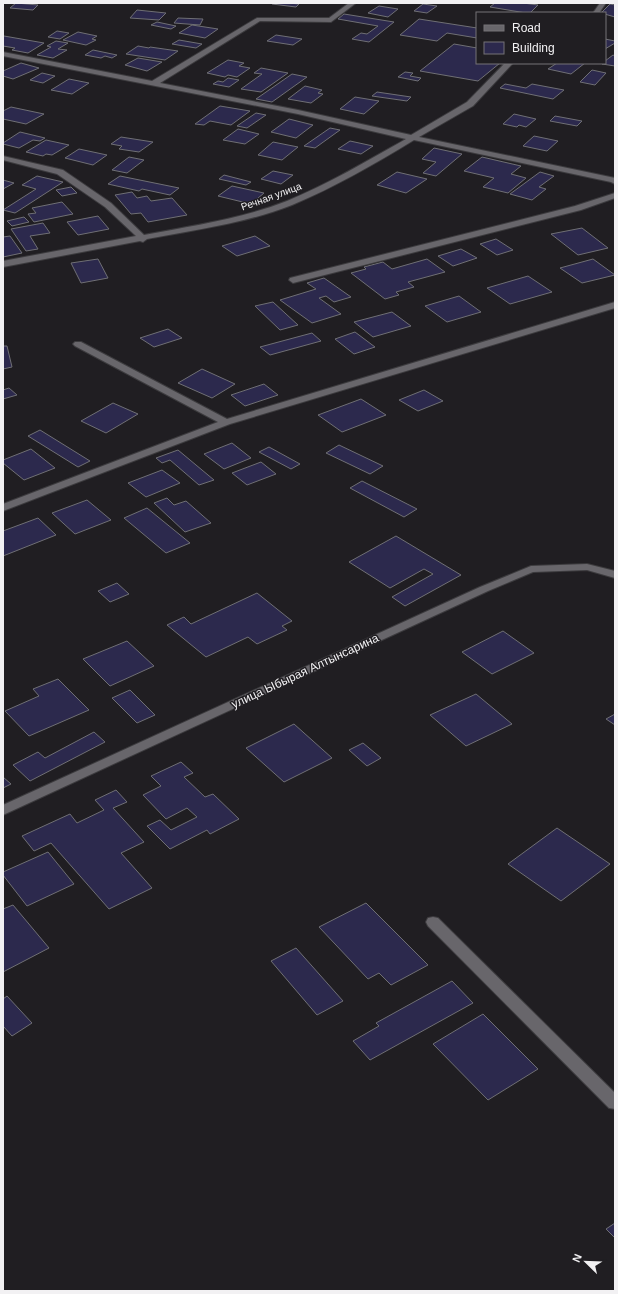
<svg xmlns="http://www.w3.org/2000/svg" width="618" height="1294" font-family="Arial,sans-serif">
<rect width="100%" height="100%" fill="#201e22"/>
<g fill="#2c294d" stroke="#6f6f74">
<polygon points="16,3 38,5 33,10 10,8"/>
<polygon points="273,3 289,3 299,4 296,7 272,4"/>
<polygon points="495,3 523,3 538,5 530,13 526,13 490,7"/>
<polygon points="423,4 437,6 427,13 414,11"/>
<polygon points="610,4 615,5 615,17 601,13"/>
<polygon points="379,6 398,9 388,17 368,13"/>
<polygon points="137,10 166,13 159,20 130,18"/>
<polygon points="344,14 394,22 369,42 352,39 361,33 367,34 378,26 338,19"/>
<polygon points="178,18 203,19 200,25 174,23"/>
<polygon points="419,19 477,28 477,38 447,33 437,41 400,35"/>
<polygon points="157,22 176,26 171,29 151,25"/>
<polygon points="192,25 218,29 205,38 179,33"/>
<polygon points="57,31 69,33 60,39 48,37"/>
<polygon points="78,32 97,36 92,39 96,40 86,45 63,40"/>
<polygon points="276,35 302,39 293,45 267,41"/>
<polygon points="3,36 4,36 44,43 28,53 12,50 15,48 3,46"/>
<polygon points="605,39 615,41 615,43 605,49"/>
<polygon points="179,40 202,44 196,48 172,44"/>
<polygon points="56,41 68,43 58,49 67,50 53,58 37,55 51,47 47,46"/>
<polygon points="454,44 477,48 477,63 500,63 478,81 420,71"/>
<polygon points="138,46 149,48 150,47 178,51 165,60 126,54"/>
<polygon points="93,50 117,55 112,58 105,56 101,58 85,55"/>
<polygon points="613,55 615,56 615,66 602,64 605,63 605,61"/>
<polygon points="138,58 162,62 147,71 125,65"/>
<polygon points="228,60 244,63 239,66 250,68 237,77 228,75 225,77 207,73"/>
<polygon points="21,63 39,68 13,79 3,76 3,71"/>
<polygon points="557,63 585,63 571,74 548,69"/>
<polygon points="261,68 288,73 261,92 241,89 262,74 254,73"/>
<polygon points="592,70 606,73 595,85 580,82"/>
<polygon points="405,72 413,73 410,76 421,78 418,81 398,77"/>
<polygon points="42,73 55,76 43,83 30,80"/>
<polygon points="292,74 307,77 272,102 256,99"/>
<polygon points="228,78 239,80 229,87 213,84 218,81 223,82"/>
<polygon points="69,79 89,83 72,94 51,90"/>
<polygon points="505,84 526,88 532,84 564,90 553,99 500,88"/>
<polygon points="305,86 322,90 318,93 323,94 311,103 288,99"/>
<polygon points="377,92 411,97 407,101 372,96"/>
<polygon points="355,97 379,101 364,114 340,109"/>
<polygon points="220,106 250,111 231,125 210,121 204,125 195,124"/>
<polygon points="11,107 44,114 26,124 3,119 3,111"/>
<polygon points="256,113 266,115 247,128 237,126"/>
<polygon points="514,114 536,119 526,127 519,125 517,127 503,124"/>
<polygon points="555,116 582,121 577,126 550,121"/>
<polygon points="289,119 313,125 296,138 271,132"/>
<polygon points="330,128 340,130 315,148 304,146"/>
<polygon points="238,129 259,134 245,144 223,140"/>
<polygon points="20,132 45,138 40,141 33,140 19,148 3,144 3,143"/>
<polygon points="534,136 558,141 547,151 523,146"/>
<polygon points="121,137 153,142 139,152 119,149 122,146 111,144"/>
<polygon points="46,140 69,145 52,155 46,154 43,156 26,152"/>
<polygon points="350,141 373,146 361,154 338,149"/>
<polygon points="273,142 298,147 282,160 258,155"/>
<polygon points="434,148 462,154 436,176 423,173 436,162 422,159"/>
<polygon points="79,149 107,155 93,165 65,158"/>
<polygon points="129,157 144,160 127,173 112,170"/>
<polygon points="482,157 521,166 511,174 526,178 508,193 483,187 494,178 464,171"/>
<polygon points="273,171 293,175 281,184 261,179"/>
<polygon points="397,172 427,179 406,193 377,185"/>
<polygon points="540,172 554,176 539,187 546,189 532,200 510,194"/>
<polygon points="224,175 251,182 246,185 219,179"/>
<polygon points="37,176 63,182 15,213 3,210 36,189 22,185"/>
<polygon points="120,176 179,188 170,195 142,189 139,191 108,184"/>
<polygon points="3,180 14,183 3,189"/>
<polygon points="232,186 264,193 251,204 218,196"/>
<polygon points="71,187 77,193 62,196 56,190"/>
<polygon points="132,192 137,198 147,196 151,201 172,198 187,215 148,222 141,213 131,214 115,195"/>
<polygon points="62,202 73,214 34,222 28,214 36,213 32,208"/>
<polygon points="98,216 109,229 78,235 67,222"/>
<polygon points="24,217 29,222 12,226 7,221"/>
<polygon points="43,223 50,233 30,236 38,249 26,251 11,229"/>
<polygon points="582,228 608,248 578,255 551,234"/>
<polygon points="10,236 22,253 3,257 3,237"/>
<polygon points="255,236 270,246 237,256 222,246"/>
<polygon points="496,239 513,250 497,255 480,244"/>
<polygon points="461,249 477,258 453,266 438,256"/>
<polygon points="98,259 108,278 81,283 71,263"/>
<polygon points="427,259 445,272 408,282 414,287 396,292 399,295 385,299 351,273 366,269 364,267 383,262 392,269"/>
<polygon points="593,259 615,275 582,283 560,268"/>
<polygon points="528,276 552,292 510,304 487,288"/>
<polygon points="324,278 351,297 334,302 326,296 319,298 341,314 312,323 280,300 316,289 307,283"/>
<polygon points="459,296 481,312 447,322 425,306"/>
<polygon points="273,302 298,325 280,330 255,306"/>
<polygon points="392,312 411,326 373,337 354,322"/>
<polygon points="168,329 182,338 154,347 140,338"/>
<polygon points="355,332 375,347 354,354 335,339"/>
<polygon points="312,333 321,341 270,355 260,347"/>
<polygon points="3,346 7,346 12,367 3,369"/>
<polygon points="202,369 235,384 212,398 178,383"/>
<polygon points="264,384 278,395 245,406 231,395"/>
<polygon points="9,388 17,395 3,399 3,390"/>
<polygon points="424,390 443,401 418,411 399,400"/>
<polygon points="361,399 386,415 342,432 318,415"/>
<polygon points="113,403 138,414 106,433 81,421"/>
<polygon points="40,430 90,461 78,467 28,436"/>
<polygon points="232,443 251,458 224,469 204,454"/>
<polygon points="339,445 383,466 370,474 326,453"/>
<polygon points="269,447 300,464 291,469 259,452"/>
<polygon points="31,449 55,468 24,480 3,463 3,460"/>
<polygon points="178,450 214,480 199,485 170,460 162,463 156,458"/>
<polygon points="261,462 276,474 247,485 232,473"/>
<polygon points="162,470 180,483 146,497 128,483"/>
<polygon points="362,481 417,509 404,517 350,488"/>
<polygon points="167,498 174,505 186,501 211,523 185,532 154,503"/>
<polygon points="87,500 111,520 75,534 52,513"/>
<polygon points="147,508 190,543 166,553 124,518"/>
<polygon points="38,518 56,535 3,556 3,531"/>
<polygon points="396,536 461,575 405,606 392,597 433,574 424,569 390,588 349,562"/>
<polygon points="117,583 129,594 110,602 98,591"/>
<polygon points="257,593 292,621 282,626 287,630 257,644 248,637 206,657 167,625 184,617 191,624"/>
<polygon points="503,631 534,653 492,674 462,652"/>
<polygon points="127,641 154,666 110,686 83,659"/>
<polygon points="58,679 89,710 29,736 5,711 39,696 33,689"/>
<polygon points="130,690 155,715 137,723 112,698"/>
<polygon points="476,694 512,724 466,746 430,715"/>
<polygon points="615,714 615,725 606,719"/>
<polygon points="294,724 332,758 284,782 246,748"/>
<polygon points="94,732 105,742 30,781 13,765 38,752 45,758"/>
<polygon points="363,743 381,758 367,766 349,750"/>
<polygon points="181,762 193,773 184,777 205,797 213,794 239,819 210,834 207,830 170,849 147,826 160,820 171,830 197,817 187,808 166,819 143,795 161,786 151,776"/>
<polygon points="3,777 11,784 3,788"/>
<polygon points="116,790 127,802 113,808 144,842 121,853 152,888 109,909 51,843 34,851 22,836 70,814 77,823 104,810 95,800"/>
<polygon points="557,828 610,864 561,901 508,864"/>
<polygon points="48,852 74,884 27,906 3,875 3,872"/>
<polygon points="366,903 428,965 391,985 379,973 368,979 319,927"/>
<polygon points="13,905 49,948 3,972 3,909"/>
<polygon points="296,948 343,1001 317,1015 271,961"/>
<polygon points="452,981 473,1003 370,1060 353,1041 379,1026 376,1023"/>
<polygon points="7,996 32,1023 12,1036 3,1026 3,999"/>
<polygon points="483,1014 538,1069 488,1100 433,1044"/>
<polygon points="615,1223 615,1238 606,1229"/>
</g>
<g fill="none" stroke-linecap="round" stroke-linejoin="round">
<defs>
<g id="minor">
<path d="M349,3H356L331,22L260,21L160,83L298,110L411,135L467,102L505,63H513L473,106L419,137L615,178V184L611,182L414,140C375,164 335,187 292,205C246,223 196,230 147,239L143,242L140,241L3,267V261L136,236L105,207L57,174L3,160V156L63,170L111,203L144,235C191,226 241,219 287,201C328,184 367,161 406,139L298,114L3,56V52L152,81L257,18H329Z"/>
<polygon points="600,3 606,3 599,13 593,13"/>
<polygon points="615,193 615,198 581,210 293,283 289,280 290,278 575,206"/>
<polygon points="615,302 615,308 230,424 3,511 3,504 218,422 75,346 73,344 75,342 81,342 227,419"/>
<polygon points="587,564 615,571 615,578 587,570 533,572 488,591 3,815 3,805 480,587 531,566"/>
<polygon points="433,917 438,918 615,1093 615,1109 609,1108 428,926 426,922 428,918"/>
</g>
</defs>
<use href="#minor" stroke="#3c3b3e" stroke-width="2"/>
<use href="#minor" fill="#68666b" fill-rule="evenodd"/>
</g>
<g text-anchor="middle" stroke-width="3" stroke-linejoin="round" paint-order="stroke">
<g font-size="10" fill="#f2f1f3" stroke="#201e22">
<text transform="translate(271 196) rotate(-20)" y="4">Речная улица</text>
</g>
<g font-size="12" fill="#f2f1f3" stroke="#201e22">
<text transform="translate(305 671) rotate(-25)" y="4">улица Ыбырая Алтынсарина</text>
</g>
</g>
<rect width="618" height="1294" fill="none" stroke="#f2f1f3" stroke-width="8"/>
<rect x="476" y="12" width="130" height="52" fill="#201e22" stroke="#747276"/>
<rect x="484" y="25" width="20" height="6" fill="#68666b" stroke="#747276"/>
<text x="512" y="32" font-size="12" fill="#f2f1f3">Road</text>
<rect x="484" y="42" width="20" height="12" fill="#2c294d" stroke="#747276"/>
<text x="512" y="52" font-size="12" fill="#f2f1f3">Building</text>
<g transform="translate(586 1262) rotate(293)" stroke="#201e22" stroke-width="3" paint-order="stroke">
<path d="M0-3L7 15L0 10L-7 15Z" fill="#f2f1f3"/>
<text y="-6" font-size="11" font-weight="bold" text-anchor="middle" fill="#f2f1f3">N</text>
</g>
</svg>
